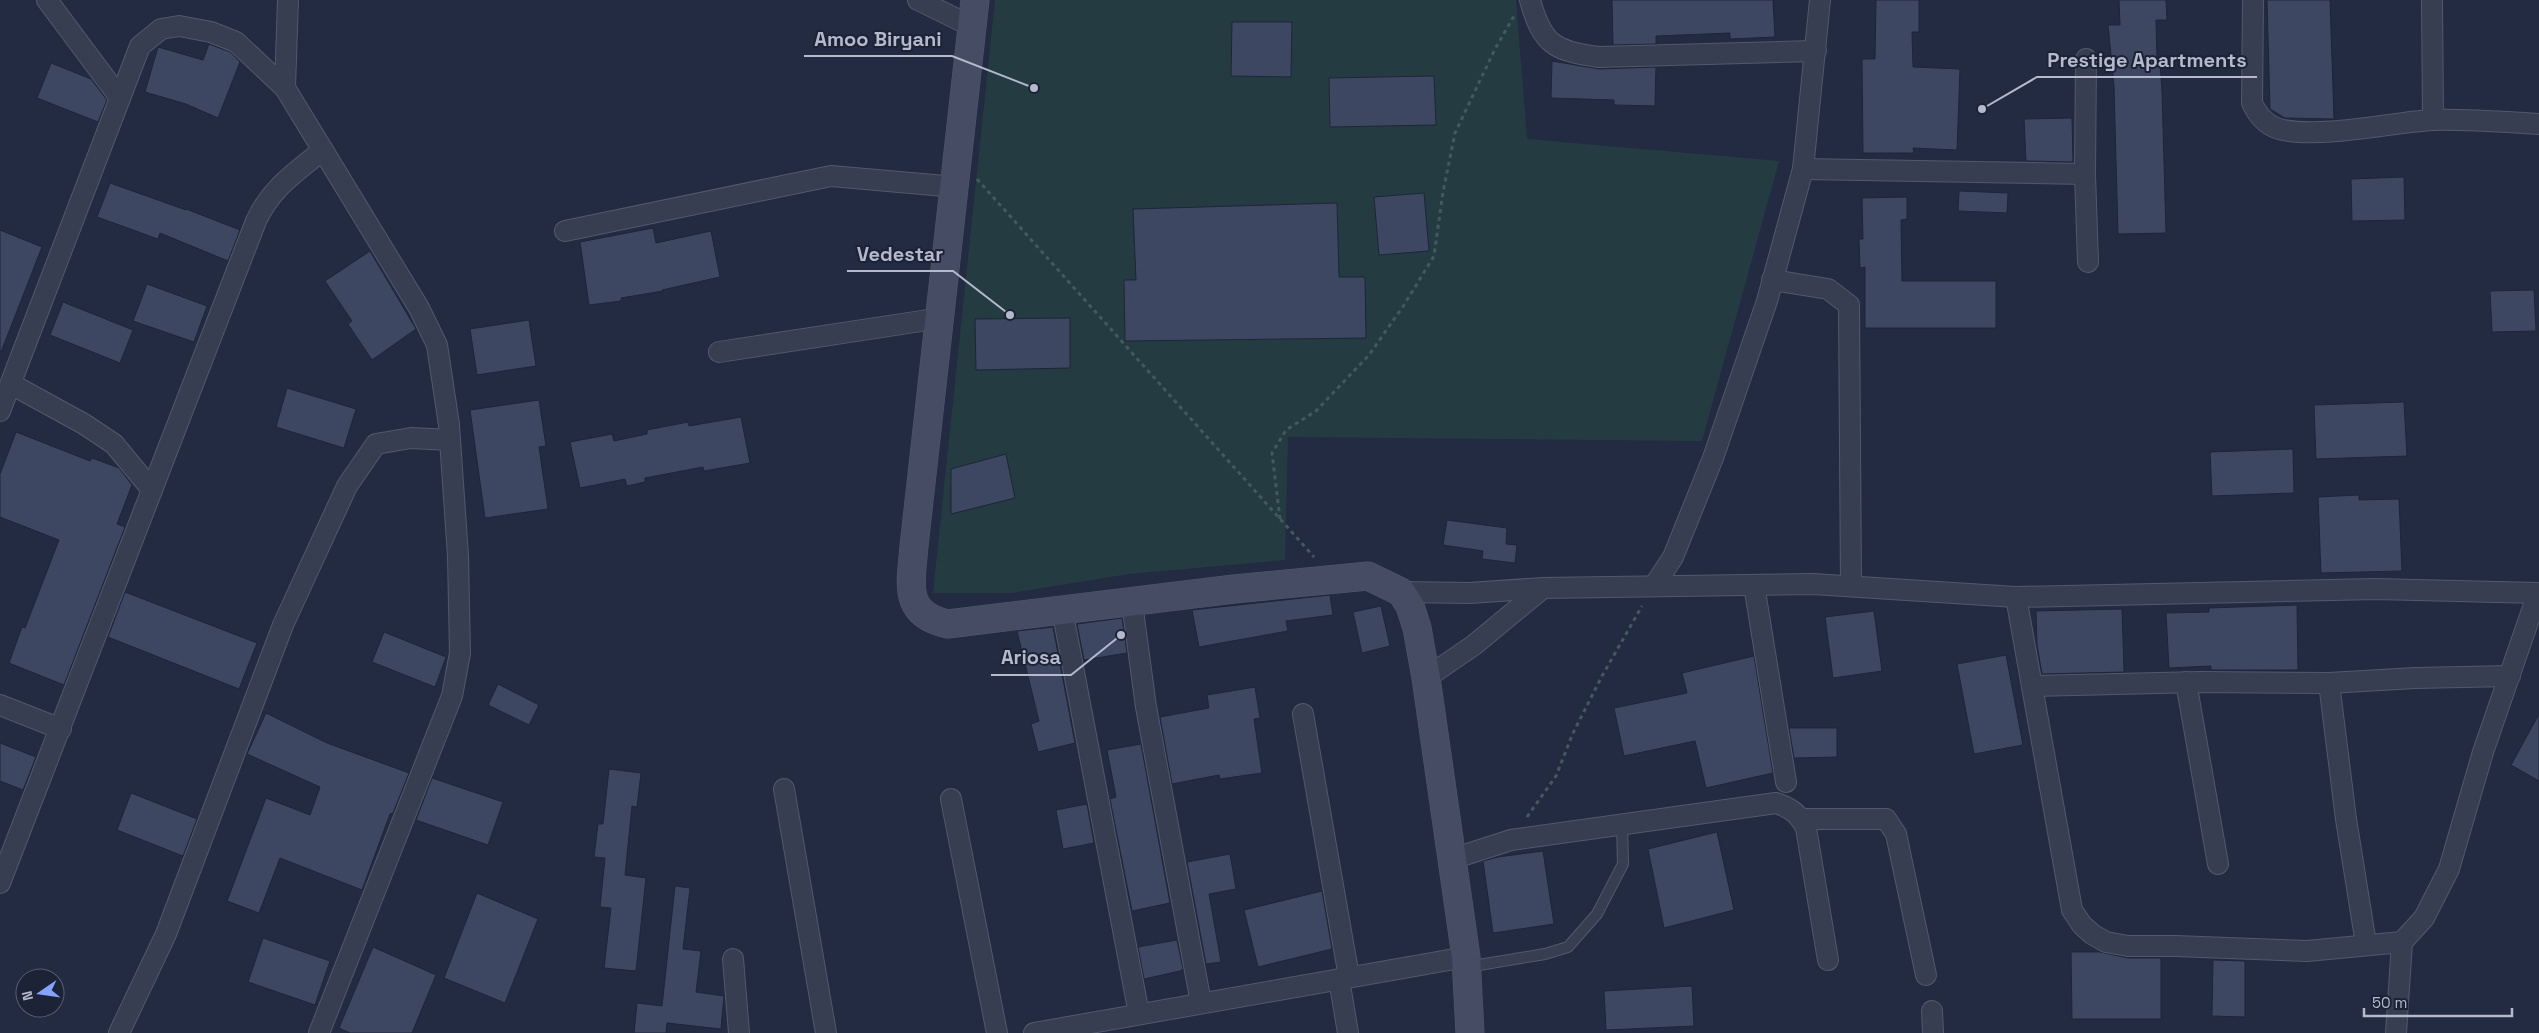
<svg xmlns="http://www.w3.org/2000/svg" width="2539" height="1033" font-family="'Space Grotesk',sans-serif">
<rect width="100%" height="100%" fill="#232b42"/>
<polygon fill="#253b42" points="995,0 1516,0 1527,139 1779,161 1702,441 1288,437 1285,560 1129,574 1012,593 933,593"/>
<g fill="#3e4762" stroke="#1e2538">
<polygon points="1612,0 1773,0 1775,37 1730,39 1730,33 1656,36 1656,44 1613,45"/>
<polygon points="1876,0 1919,0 1919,32 1912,32 1913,67 1960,69 1957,150 1913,148 1914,153 1863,153 1862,59 1875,59"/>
<polygon points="2119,0 2166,0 2167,20 2156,20 2157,60 2160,60 2162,92 2166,233 2118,234 2114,86 2108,25 2120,25"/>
<polygon points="2267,0 2330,0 2334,119 2285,118 2270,109"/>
<polygon points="1232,22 1292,22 1291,77 1231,76"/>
<polygon points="209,44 230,52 240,62 218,118 186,104 145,92 158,47 203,60"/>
<polygon points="1552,61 1599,69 1656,67 1655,106 1614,105 1614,100 1551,98"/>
<polygon points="51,63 91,79 107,100 98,122 37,98"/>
<polygon points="1434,76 1436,125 1330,127 1329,78"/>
<polygon points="2072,118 2073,162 2026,161 2024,119"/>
<polygon points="2404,177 2405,220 2352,221 2351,179"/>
<polygon points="110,183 186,210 186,209 240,230 228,261 160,233 158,239 97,217"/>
<polygon points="1959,191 2008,193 2007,213 1958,211"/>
<polygon points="1424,193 1429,251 1379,255 1374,197"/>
<polygon points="1907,197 1907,219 1901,220 1902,281 1996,281 1996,328 1865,328 1865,267 1860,268 1859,239 1863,239 1862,198"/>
<polygon points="1337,203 1339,277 1365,277 1366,338 1125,341 1124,280 1136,280 1133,209"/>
<polygon points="653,228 656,243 711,231 720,277 662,290 663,291 621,298 621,301 589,305 580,242"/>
<polygon points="0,230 42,247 1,352 0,351"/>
<polygon points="370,251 416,329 372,360 348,324 352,321 325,281"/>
<polygon points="147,284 207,306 194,342 133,321"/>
<polygon points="2534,290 2536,331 2492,332 2490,291"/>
<polygon points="63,302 133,330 120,363 50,335"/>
<polygon points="1070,318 1070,368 976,370 975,319"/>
<polygon points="529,320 536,366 477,375 470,329"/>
<polygon points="287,388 356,409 344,448 276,427"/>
<polygon points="539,400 546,446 539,447 548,509 485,518 470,410"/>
<polygon points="2404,402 2407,456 2316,459 2314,405"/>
<polygon points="741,417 750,463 704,471 703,467 645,478 645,482 627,486 625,479 580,488 570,442 612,434 614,441 647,434 647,430 688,422 689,426"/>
<polygon points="16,432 90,461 92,458 119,468 132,485 117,524 125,527 64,685 9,663 22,627 25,628 59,540 0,517 0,474"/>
<polygon points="2293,449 2294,493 2212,496 2210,452"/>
<polygon points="1006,454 1015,498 951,514 951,469"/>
<polygon points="2359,495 2359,500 2399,499 2402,571 2321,573 2318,497"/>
<polygon points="1447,520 1507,528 1506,544 1517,545 1515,563 1482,559 1483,551 1443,545"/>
<polygon points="125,592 257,643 239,689 108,637"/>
<polygon points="1330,595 1333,615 1286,621 1288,631 1199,647 1192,610"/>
<polygon points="2297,605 2298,670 2211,670 2211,666 2169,668 2166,613 2209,612 2209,608"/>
<polygon points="1381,606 1390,646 1362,653 1353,612"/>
<polygon points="2122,609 2124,672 2042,674 2037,645 2036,611"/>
<polygon points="1874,611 1882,671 1833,678 1825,617"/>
<polygon points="1122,618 1127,653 1084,660 1077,624"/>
<polygon points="1053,627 1075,743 1038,752 1031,724 1039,721 1017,631"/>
<polygon points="384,632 446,657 435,687 372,662"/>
<polygon points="2006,655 2023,745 1974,754 1957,664"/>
<polygon points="1754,656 1773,773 1706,788 1695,741 1624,756 1614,708 1687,693 1682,673"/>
<polygon points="498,684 539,705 529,725 488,705"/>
<polygon points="1255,687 1260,718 1254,719 1262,773 1220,779 1219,775 1172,784 1160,717 1209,708 1207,695"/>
<polygon points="266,713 327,743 409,773 393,813 390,814 362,890 280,858 259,913 227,901 266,798 310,815 320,787 247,754"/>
<polygon points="2539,714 2539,781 2511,765"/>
<polygon points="1789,728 1837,728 1837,757 1794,758"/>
<polygon points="0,743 36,757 23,790 0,781"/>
<polygon points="1141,744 1170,903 1132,911 1110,799 1116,797 1107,750"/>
<polygon points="609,769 641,773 637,807 632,806 625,875 646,878 636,971 604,968 611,908 600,907 605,858 594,857 598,824 603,824"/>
<polygon points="432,778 503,802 488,845 416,820"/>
<polygon points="131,793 197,819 183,856 117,830"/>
<polygon points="1087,804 1094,843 1063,849 1056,810"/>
<polygon points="1717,832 1734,910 1664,928 1648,849"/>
<polygon points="1543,851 1554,924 1493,933 1483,861 1498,857"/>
<polygon points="1230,854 1236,889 1209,894 1221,962 1206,964 1187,862"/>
<polygon points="675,886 690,888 683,949 701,951 696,992 724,996 721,1029 667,1023 666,1033 634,1033 637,1003 662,1006"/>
<polygon points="1322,891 1332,949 1258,967 1244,910"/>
<polygon points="477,893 538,919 505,1003 444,978"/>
<polygon points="263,938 330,961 315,1005 248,982"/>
<polygon points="1177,940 1183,969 1180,971 1144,979 1138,947"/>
<polygon points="373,947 436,975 412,1033 350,1033 339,1028"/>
<polygon points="2071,952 2100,952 2128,958 2161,958 2161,1019 2072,1019"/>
<polygon points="2213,960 2245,961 2245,1017 2212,1016"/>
<polygon points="1692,986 1694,1026 1606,1030 1604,991"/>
</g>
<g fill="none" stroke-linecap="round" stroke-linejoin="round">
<defs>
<polyline id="lane" points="1467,967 1545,954 1568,947 1597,914 1623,864 1622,824"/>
<g id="street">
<polyline points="47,0 120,98"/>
<polyline points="918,0 973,27"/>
<path d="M1530,0C1542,44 1554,51 1599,57L1816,51"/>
<path d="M2253,0L2252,103C2258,116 2268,127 2283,130C2324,138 2388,123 2432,120C2467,119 2504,122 2539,124"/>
<polyline points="2432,0 2433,120"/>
<polyline points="2086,59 2085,174 2088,262"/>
<polyline points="285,88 288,0"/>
<polyline points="1803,169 2085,174"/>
<polyline points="565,231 831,176 956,187"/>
<polyline points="1772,280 1828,289 1849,305 1851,586"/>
<polyline points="719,352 941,318"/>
<polyline points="11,384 84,424 114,444 152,490"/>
<polyline points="0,411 140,46 161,29 179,26 211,32 236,42 285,88 419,308 437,345 449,425 458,556 460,653 452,696 319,1033"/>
<polyline points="1754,585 1786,782"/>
<polyline points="1654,586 1673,557 1713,458 1767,301 1803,169 1820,0"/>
<polyline points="1401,592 1469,593 1543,588 1813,584 2016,597 2376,589 2538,593 2483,752 2449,869 2424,918 2402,942 2396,1033"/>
<polyline points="2016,597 2072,910 2082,925 2092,934 2106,942 2128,946 2175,946 2307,951 2402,942"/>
<polyline points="1132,603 1146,707 1201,1003"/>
<polyline points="1062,609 1139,1014"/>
<polyline points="1426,678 1474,645 1543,588"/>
<polyline points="2186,682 2218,864"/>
<polyline points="2329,683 2346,819 2366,944"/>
<polyline points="2032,686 2201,682 2329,683 2415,678 2510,676"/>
<polyline points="0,705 61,729"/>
<polyline points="1303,714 1349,977"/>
<polyline points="784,789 826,1033"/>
<polyline points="951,799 997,1033"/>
<polyline points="1802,819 1886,819 1896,834 1926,975"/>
<path d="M1452,859L1511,840L1776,803C1791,808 1799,814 1806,828L1828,960"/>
<path d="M0,883L256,221C271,188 296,172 323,150"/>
<polyline points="733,959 739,1033"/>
<polyline points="1339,979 1348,1033"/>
<polyline points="1932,1011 1933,1033"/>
<polyline points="119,1033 166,934 283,625 347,486 376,444 411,438 450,440"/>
<polyline points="1034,1033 1466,957"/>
</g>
<path id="secondary" d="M975,0L914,546C911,584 902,614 948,624L1234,589L1368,576L1401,592L1410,606L1417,628L1426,678L1466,957L1470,1033"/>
</defs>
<use href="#lane" stroke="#52596c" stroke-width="12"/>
<use href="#street" stroke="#52596c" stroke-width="22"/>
<use href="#secondary" stroke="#52596c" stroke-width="29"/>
<g stroke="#43585f" stroke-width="3" stroke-dasharray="4 4" stroke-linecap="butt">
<polyline points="977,179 1314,557"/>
<polyline points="1280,519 1272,453 1286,430 1316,411 1369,355 1404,305 1434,256 1443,192 1455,133 1495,49 1514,16"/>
<polyline points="1527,817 1556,776 1573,733 1602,676 1642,606"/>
</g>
<use href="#lane" stroke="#373e51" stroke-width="10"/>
<use href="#street" stroke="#373e51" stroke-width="20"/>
<use href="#secondary" stroke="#454c64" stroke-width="28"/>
</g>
<path fill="none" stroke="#b4b9cc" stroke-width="2" d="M1034 88L952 56H804M1982 109L2037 77H2257M1010 315L953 271H847M1121 635L1071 675H991"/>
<g fill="#b4b9cc" stroke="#1c2336" stroke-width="2">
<circle cx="1034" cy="88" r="5"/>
<circle cx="1982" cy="109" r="5"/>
<circle cx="1010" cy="315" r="5"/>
<circle cx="1121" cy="635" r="5"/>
</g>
<g font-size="20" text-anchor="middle" font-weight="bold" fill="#b4b9cc" stroke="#1c2336" stroke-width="4" stroke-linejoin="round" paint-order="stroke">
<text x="878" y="46">Amoo Biryani</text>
<text x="2147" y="67">Prestige Apartments</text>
<text x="900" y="261">Vedestar</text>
<text x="1031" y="664">Ariosa</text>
</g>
<g transform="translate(40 993) rotate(257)"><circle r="24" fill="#1c2336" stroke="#595f72"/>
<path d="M0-4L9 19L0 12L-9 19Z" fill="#85a2ff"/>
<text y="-8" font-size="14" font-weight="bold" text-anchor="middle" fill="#b4b9cc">N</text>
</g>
<path d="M2364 1008v8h148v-8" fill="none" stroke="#b4b9cc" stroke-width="2.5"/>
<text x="2372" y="1008" font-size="15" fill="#b4b9cc" stroke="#1c2336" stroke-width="4" paint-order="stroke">50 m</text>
</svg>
